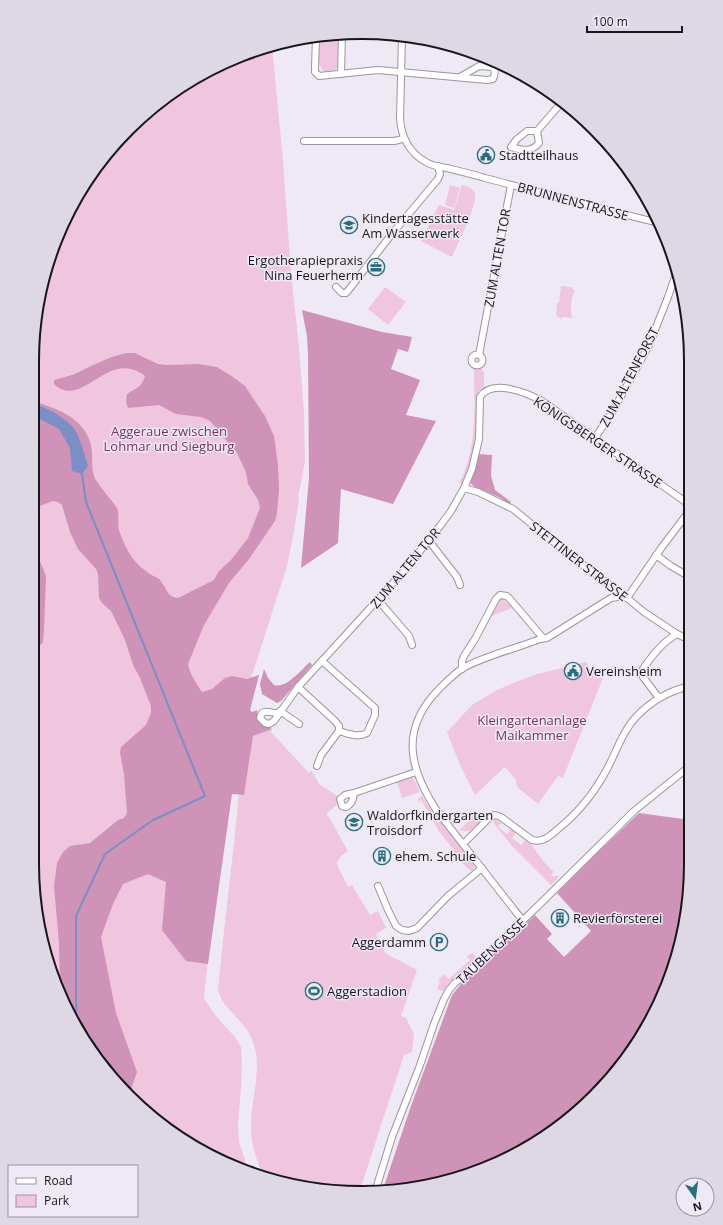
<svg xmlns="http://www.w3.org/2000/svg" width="723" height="1225" font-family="'Open Sans',sans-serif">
<rect width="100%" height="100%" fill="#efe9f6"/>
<g fill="#efc6de">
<path d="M336,34L339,36L340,39L337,67C335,73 330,72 325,72C316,66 316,43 322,36Z"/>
<polygon points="272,46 283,160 291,273 299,347 304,411 305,462 298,497 299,500 294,531 287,566 241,710 207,969 204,998 215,1015 235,1037 241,1047 242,1062 241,1089 238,1123 239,1142 245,1160 246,1168 178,1137 100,1064 49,969 32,863 33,340 49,256 87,179 128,129 178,88 235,57"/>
<polygon points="450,185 460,188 454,208 445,205"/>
<path d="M462,185C467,186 473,188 475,194C478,204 457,245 452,257L421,241L439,205L454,210Z"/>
<path d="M561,286L571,287L575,291C570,298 571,310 572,318L563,317L561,319L556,315L557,303H559Z"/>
<polygon points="385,287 406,302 388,325 368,309"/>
<path d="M480,368L482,369L484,373V386L479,391L477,397C476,426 476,456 463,484L459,483C478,451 474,405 474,369Z"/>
<polygon points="503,598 512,608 491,616 499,601"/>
<polygon points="586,662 591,670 603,678 563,778 558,776 538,804 517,787 516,780 505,767 475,795 460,765 447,732 472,705 495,691 513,683 534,675"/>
<path d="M272,729L271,732L309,773L311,770L320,785L339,797V803L326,814L329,817L348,851L341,856L337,863L339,869L348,887L352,885L370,915L378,911L386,928L376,934L385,953L417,970L401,1016L406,1018L414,1034L412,1052L404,1055L360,1190L276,1182L263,1176C257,1160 250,1143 251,1125C251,1100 261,1074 255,1049C253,1041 250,1033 244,1026C235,1014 221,1005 218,989C224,924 233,859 239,794H244L253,736Z"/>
<polygon points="410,778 413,778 420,792 402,798 397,782"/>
<polygon points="422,796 427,804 474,865 474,869 471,871 452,854 454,850 438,830 421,799 419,803 418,799"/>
<path d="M478,813L483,820C475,827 470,834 459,830Z"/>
<polygon points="494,820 502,822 498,827 507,834 511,829 516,833 512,838 521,845 525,840 531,844 544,862 554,872 551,875 554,877 557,875 559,877 551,885 511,845 492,821"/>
<polygon points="472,953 476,957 477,959 456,976 443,991 437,989 440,981 438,980 444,974 449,979 470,960 467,956"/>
</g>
<g fill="#cf93b7">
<polygon points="302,310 382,332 412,337 408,352 398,349 391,369 420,380 406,415 436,421 393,504 341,489 338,543 301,568 309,478 308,355 307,336"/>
<path d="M128,353H135L141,356L158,364L167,365L198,364L217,367L233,377L245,386L265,416L274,436L278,465L279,490L277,513L275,521L249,559L229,583L213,610L204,625L188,664C190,674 196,683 202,692L212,689L225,678L232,676L247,679L259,675L250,710L252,712L257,710L258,721L272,729L253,736L244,795L232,794L208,964L186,961L162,930L166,882L148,874L123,884L113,904L101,937L116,1013L137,1072L130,1092L100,1064L60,989L59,943L54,886L57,863L63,852L70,846L90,843L118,820L124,818L127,813L124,774L120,752L121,747L146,725L151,713V706L140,678L133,665L125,640L111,611L102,603L99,598L98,574L96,569L78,549L70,532L62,505L58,502L53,501L32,509L33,401C57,409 84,417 91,445C93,455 91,466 94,476C96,483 112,500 117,508C120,516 117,522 119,530C124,545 132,562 146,571C150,575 155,576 159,579C167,587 166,597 178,598L214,580L219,571L231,560L248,538L260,508L258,500L248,484L246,472L237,453L210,421L201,417L176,414L159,405L128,408L126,402L127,394C136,388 142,387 145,376C107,347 83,411 54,384V380C60,378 66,377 72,375C91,367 108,356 128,353Z"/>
<polygon points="479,454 492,455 491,476 495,490 511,502 510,504 499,497 475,487 471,484 471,480"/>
<path d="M32,541C35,554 43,565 46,577L44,630L43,642L37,649L32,652Z"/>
<path d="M310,662L312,665L281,701L277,703L262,694L260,684L264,669L268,678L274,685C286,689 301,670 310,662Z"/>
<polygon points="639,813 690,820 690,885 674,969 636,1046 562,1125 468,1175 382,1192 411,1106 452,995 461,984 535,915 552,934 547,939 564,957 591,931 557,893 597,853"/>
</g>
<path fill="#7c8ec6" d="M33,404C45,406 68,419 75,430C80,438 85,456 88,466L82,474L72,471L70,448L59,429L36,417L33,416Z"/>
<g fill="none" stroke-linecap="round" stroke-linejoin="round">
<polyline stroke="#7c8ec6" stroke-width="2" points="76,1019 76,916 105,854 153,820 205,796 86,502 82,474"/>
<defs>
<g id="street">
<path d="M402,36L400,118C401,136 409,153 426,162C432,166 440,167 447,168C459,171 472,174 485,178C543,193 600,209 659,223"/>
<path d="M316,37L315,68V72L319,76L378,70L487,80L493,79C495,75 495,70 493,67L479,66L460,77"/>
<polyline points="341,74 342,34"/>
<path d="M527,131H537L539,143C531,153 522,150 511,147L517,139Z"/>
<polyline points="537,131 562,102"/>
<polyline points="304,141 394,141 399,140 404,138"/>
<polyline points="336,287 342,293 346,293 347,292 391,235 438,179 440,174 438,166"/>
<circle cx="477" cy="360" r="5.5"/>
<polyline points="479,355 511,185"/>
<polyline points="595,438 613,411 649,345 668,297 677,271"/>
<polyline points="464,488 478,492 513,509 566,552 627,598 644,612 677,634 690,640"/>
<polyline points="429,541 457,577 460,585"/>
<polyline points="656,555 671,566 690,577"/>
<polyline points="627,598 662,547 690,510"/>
<polyline points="378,600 409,636 412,645"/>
<path d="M322,661L375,708V715L367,733C358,738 349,734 339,731"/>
<polyline points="462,669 462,661 464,656 475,639 496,599 500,595 507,596 509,598 543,638"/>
<polyline points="298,687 335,721 339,726 339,731"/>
<path d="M659,698L643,677L641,672C650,658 662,642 677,634"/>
<polyline points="280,711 299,724"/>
<path d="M279,713C271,714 262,707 260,718L265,723L269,724L274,721L298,687L404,571L440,526L451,511L464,488L472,469L479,439L480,397C492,378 527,393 542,401L690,505"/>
<polyline points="317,766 321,755 339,731"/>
<path d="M354,793C353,800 352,804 346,807L342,806L340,799L345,795L354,793L416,772"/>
<path d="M463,844L488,819L495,815L501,817L532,840C543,843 550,836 558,829C578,813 594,793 606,771C616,753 622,732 636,717C651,701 668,691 690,686"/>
<polyline points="378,886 388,910 396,926 402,930 409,931 417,928 448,896 482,868"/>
<path d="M523,921L437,811C408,767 400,728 440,688C447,681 455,673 463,668C487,655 515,649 540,639L547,638L611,598L624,596"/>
<polyline points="375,1192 392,1137 419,1068 434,1024 444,999 449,990 455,983 482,960 543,901 634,811 690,766"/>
</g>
</defs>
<use href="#street" stroke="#9b95a1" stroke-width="8"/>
<use href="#street" stroke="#fff" stroke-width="6"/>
</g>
<defs>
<symbol id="civic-ring" viewBox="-11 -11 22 22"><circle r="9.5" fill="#efe9f6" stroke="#296e7e" stroke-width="1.5"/><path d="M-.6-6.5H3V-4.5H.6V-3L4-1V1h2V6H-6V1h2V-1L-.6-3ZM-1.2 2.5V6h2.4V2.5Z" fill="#296e7e"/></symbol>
<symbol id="school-ring" viewBox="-11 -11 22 22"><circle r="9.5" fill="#efe9f6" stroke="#296e7e" stroke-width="1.5"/><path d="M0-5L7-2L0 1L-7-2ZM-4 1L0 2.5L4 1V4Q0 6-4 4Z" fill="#296e7e"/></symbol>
<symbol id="office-ring" viewBox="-11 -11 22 22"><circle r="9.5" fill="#efe9f6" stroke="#296e7e" stroke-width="1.5"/><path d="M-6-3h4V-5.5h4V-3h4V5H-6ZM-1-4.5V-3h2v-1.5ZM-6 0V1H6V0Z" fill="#296e7e"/></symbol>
<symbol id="building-ring" viewBox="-11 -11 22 22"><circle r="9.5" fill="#efe9f6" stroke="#296e7e" stroke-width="1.5"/><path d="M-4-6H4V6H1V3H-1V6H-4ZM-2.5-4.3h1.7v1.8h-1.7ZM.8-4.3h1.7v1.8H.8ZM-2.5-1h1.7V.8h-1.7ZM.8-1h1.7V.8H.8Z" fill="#296e7e"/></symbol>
<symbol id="parking-ring" viewBox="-11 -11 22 22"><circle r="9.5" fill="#efe9f6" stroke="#296e7e" stroke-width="1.5"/><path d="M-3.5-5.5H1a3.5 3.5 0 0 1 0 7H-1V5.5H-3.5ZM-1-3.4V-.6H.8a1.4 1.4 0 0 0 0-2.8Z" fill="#296e7e"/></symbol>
<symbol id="stadium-ring" viewBox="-11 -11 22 22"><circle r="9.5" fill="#efe9f6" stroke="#296e7e" stroke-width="1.5"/><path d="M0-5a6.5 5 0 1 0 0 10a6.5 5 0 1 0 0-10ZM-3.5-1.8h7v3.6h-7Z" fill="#296e7e"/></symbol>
</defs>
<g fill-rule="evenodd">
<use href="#civic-ring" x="476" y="145" width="20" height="20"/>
<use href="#school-ring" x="339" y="215" width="20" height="20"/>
<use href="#office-ring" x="366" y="257" width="20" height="20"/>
<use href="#civic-ring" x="563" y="661" width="20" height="20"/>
<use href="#school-ring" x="344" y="812" width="20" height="20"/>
<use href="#building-ring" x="372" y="846" width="20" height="20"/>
<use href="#building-ring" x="550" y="908" width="20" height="20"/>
<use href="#parking-ring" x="429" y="932" width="20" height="20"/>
<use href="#stadium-ring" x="304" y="981" width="20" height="20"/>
</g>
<g text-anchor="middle" stroke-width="3" stroke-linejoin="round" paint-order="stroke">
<g font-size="13" fill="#18161a" stroke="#efe9f6" text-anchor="start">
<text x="499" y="160">Stadtteilhaus</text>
<text x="362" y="223">Kindertagesstätte<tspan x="362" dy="15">Am Wasserwerk</tspan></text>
<text x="363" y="265" text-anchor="end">Ergotherapiepraxis<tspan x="363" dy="15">Nina Feuerherm</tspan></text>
<text x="586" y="676">Vereinsheim</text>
<text x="367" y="820">Waldorfkindergarten<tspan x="367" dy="15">Troisdorf</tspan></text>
<text x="395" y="861">ehem. Schule</text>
<text x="573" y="923">Revierförsterei</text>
<text x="426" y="947" text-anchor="end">Aggerdamm</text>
<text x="327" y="996">Aggerstadion</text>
</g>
<g font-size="13" fill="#18161a" stroke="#efe9f6">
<text transform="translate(573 201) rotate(15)" y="5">BRUNNENSTRASSE</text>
<text transform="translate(497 258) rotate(-80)" y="5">ZUM ALTEN TOR</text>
<text transform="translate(629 377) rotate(-62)" y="5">ZUM ALTENFORST</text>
<text transform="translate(598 442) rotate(34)" y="5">KÖNIGSBERGER STRASSE</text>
<text transform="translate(579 561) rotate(38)" y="5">STETTINER STRASSE</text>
<text transform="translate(405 568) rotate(-50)" y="5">ZUM ALTEN TOR</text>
<text transform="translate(491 951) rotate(-43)" y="5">TAUBENGASSE</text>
</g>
<g font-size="13" fill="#7a3261" stroke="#efe9f6">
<text x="169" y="436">Aggeraue zwischen<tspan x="169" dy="15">Lohmar und Siegburg</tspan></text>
<text x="532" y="725">Kleingartenanlage<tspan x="532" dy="15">Maikammer</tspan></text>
</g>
</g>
<path d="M0 0H723V1225H0ZM361 39H362A322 322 0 0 1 684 361V864A322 322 0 0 1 362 1186H361A322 322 0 0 1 39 864V361A322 322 0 0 1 361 39Z" fill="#ded8e4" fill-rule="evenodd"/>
<path fill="none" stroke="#18161a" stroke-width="2" d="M361 39H362A322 322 0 0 1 684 361V864A322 322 0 0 1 362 1186H361A322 322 0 0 1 39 864V361A322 322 0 0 1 361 39Z"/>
<rect x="8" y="1165" width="130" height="52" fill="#efe9f6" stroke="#99959e"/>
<rect x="16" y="1178" width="20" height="6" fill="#ffffff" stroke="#99959e"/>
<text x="44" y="1185" font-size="12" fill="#18161a">Road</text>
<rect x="16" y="1195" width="20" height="12" fill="#efc6de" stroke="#99959e"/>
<text x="44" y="1205" font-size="12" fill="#18161a">Park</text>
<g transform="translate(695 1197) rotate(166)"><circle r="19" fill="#efe9f6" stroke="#99959e"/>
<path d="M0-3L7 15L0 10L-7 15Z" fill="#296e7e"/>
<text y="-6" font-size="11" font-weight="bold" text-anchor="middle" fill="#18161a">N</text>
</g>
<path d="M587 26v6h95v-6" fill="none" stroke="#18161a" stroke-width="2"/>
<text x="593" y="26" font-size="12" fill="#18161a" stroke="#efe9f6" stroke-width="3" paint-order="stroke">100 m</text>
</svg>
